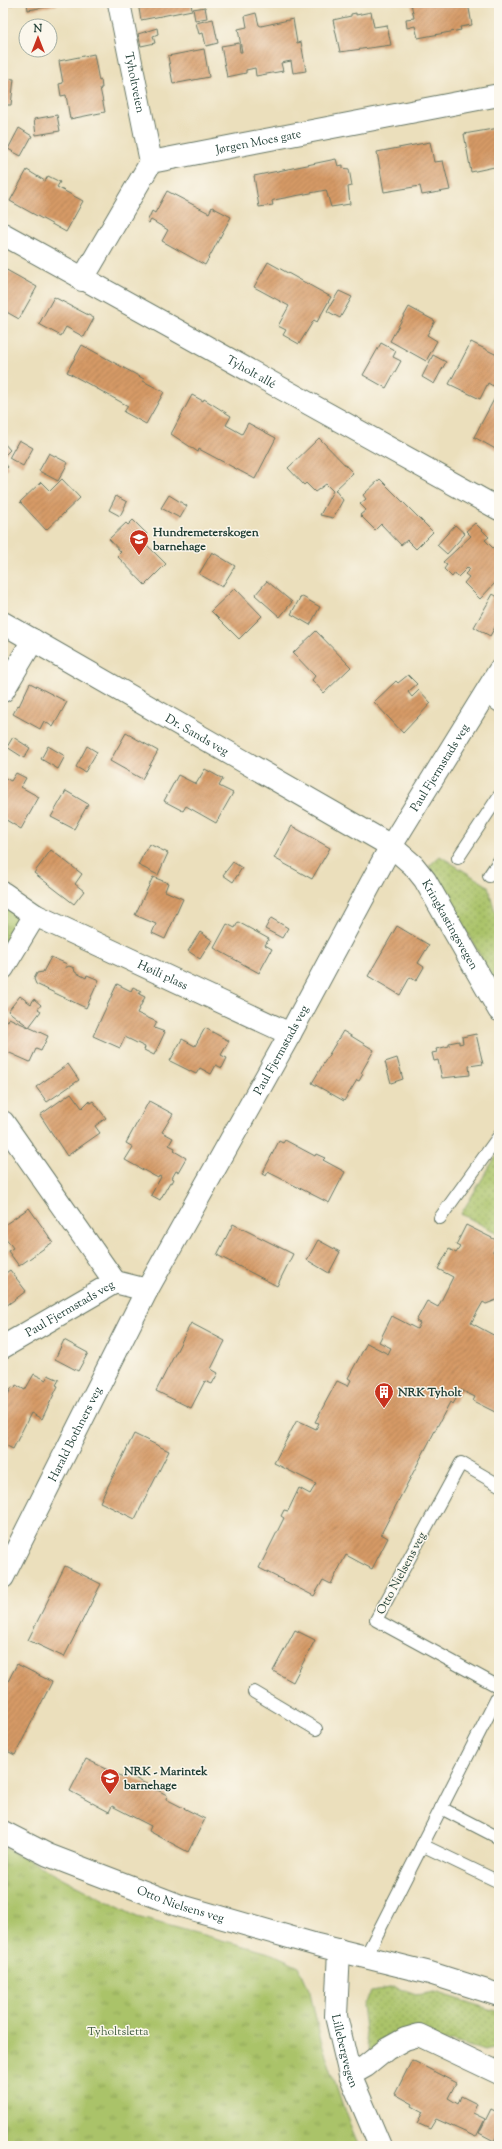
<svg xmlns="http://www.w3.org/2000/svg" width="502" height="2149" font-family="'Sorts Mill Goudy',serif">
<defs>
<pattern id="grass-dots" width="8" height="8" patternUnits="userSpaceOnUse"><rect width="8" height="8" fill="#aac369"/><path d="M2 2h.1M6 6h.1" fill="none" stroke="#8aa057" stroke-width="1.8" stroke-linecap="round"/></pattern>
<pattern id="park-tufts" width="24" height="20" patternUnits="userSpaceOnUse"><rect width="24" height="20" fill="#aac369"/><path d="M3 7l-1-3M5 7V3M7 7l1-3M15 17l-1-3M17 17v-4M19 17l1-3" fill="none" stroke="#8aa057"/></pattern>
<pattern id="building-hatch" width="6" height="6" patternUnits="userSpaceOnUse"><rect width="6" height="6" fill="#d69a66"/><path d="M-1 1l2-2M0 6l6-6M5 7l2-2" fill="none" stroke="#ad7f55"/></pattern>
</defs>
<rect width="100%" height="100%" fill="#fbf7ec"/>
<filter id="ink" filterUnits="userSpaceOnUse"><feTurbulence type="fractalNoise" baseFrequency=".025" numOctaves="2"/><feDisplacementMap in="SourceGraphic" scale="8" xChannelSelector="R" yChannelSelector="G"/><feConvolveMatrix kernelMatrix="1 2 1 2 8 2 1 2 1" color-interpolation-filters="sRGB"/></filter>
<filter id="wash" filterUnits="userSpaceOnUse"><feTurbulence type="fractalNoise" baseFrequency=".012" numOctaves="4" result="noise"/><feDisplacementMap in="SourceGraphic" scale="16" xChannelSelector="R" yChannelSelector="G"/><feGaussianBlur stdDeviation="0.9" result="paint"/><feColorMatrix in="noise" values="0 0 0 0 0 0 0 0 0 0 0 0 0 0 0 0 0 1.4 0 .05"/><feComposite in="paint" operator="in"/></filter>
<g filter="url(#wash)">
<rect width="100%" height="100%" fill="#ebdfbc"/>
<g fill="url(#grass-dots)" stroke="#64804e">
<polygon points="440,856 488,886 499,926 499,989 429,866"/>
<polygon points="499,1151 499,1234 461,1214"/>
<polygon points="394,1987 417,1995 434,1992 499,2012 499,2047 485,2051 451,2041 370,2052 365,2030 362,2005 372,1991"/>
</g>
<g fill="url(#park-tufts)" stroke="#64804e">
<polygon points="3,905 20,917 22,926 3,956"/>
<polygon points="3,1847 137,1917 273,1954 299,1966 310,1992 320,2037 346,2115 359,2146 3,2146"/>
</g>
<g id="blocks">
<g fill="url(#building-hatch)">
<polygon points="3,3 17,3 17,4 3,6"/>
<polygon points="27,3 57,3 57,5 28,10"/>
<polygon points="138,3 191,3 192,10 141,20"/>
<polygon points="411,3 468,3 472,25 460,27 461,30 418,38 415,26 407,28 406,19 414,18"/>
<polygon points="205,7 207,18 195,20 193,9"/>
<polygon points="371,12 374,27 387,25 391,45 340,52 333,20 351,16 351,14 356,13 356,15"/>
<polygon points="256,13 259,25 261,26 293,19 297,43 301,42 306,71 293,73 291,61 281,63 283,71 256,76 255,68 246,70 246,73 227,77 221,46 239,43 240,52 242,52 238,29 247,27 245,16"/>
<polygon points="213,19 218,43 206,46 203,33 199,34 196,23"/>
<polygon points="157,28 158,34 153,36 155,43 141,46 138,34"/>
<polygon points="204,49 209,77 173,84 168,56"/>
<polygon points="94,54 99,81 101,80 102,88 100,88 105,112 70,119 66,95 61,96 59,84 63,83 59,61"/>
<polygon points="3,78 14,79 11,105 3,105"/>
<polygon points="57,115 60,131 36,135 34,119"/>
<polygon points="19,128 32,136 21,156 8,149"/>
<polygon points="499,128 499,166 471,172 464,134"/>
<polygon points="430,142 434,162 443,161 450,190 422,195 420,186 384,192 377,152"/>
<polygon points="336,159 338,166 343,165 343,168 349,169 352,186 348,187 350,204 331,207 326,190 274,200 272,201 273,205 259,207 254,176"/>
<polygon points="27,170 45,181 48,176 60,182 57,187 83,201 66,232 10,201"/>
<polygon points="167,191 209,213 212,207 231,217 205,265 162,241 168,230 151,220 149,223 147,222 152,211 155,213"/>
<polygon points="268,262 331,297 317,322 314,320 299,344 283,335 286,330 278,326 289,306 254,287"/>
<polygon points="3,268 37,287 19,319 3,310"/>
<polygon points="339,291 352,297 340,318 327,311"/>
<polygon points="54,297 94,318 84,337 66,327 61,336 39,324"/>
<polygon points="409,307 435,321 427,335 437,341 426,361 390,341"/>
<polygon points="471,342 499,356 499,362 495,370 499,372 499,375 493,386 488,383 480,399 449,384"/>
<polygon points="381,343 396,351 393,357 401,361 386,388 363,375"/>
<polygon points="82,345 144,379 143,381 164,392 146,424 124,412 128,406 67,372"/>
<polygon points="433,355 446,362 434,384 422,377"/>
<polygon points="499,390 499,451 474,437"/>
<polygon points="192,395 203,401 204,399 231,416 226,425 242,434 248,423 276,438 255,479 199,449 198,452 171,434"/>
<polygon points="319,438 353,473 335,490 343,500 333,518 320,515 333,491 326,484 315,492 306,483 304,485 288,468"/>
<polygon points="19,440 33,448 23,466 9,458"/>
<polygon points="3,442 10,450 3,457"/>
<polygon points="49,453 68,463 58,481 39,471"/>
<polygon points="3,461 8,467 3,472"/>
<polygon points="62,479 80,498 46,530 20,502 41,482 50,491"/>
<polygon points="380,479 433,532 416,549 407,540 401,545 381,524 375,530 360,515 366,510 360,504 366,499 363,495"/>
<polygon points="169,495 187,506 180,518 161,508"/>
<polygon points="116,496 127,502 120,516 109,510"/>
<polygon points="133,520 147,534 141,539 166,564 145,585 117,556 121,552 109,539 126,523 128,525"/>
<polygon points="475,523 489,537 485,540 496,551 499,548 499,576 495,580 497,581 480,599 464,583 469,577 465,574 470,569 468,567 458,577 455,573 452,577 444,569 447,565 443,562 471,536 466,531"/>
<polygon points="455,525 465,534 447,554 437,545"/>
<polygon points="212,552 235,566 222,587 199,574"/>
<polygon points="267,581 292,602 280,617 255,595"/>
<polygon points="235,588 262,616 239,639 211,611"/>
<polygon points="493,594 499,598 499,620 490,636 474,627"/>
<polygon points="301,596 320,607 310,625 291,614"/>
<polygon points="316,631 351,667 324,693 312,680 315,676 293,653"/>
<polygon points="408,675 417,684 408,692 412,697 419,690 431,703 403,733 374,702 396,681 398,683"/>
<polygon points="30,683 67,702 53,727 44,721 40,729 13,714 18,705 19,706"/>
<polygon points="126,733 158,751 142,779 110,761"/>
<polygon points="13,737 30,748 24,758 7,747"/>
<polygon points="48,746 65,756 58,769 41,759"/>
<polygon points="87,746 97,752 85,772 76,767"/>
<polygon points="205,769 223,779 219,786 233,793 216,823 186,806 183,811 164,801 178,775 196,784"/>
<polygon points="16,773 26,778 21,787 39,797 21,829 3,818 3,777 11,781"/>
<polygon points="66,791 88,804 74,829 51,817"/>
<polygon points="292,826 330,848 312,879 274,858"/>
<polygon points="149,844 168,853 158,875 138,865"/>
<polygon points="51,850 82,874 75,884 84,891 74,904 34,873"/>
<polygon points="233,862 242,868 233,882 223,875"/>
<polygon points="153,877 168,883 165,891 183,899 165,939 152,933 156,924 135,915"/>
<polygon points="271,918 288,928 282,938 265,929"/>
<polygon points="238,922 269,939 265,945 272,949 259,973 214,948 227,924 235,928"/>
<polygon points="397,926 429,945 418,963 424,967 416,981 410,977 400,995 368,976"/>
<polygon points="200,932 212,940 200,959 188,951"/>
<polygon points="51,957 67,964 65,968 69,966 74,968 75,972 86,978 87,975 99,980 86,1008 36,984 34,979 37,973 43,972"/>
<polygon points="117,984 131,991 133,987 141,991 139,994 145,997 137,1013 157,1022 154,1028 165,1032 154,1055 144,1050 145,1047 125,1037 120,1048 93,1036"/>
<polygon points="20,996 31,1004 34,999 41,1005 38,1009 41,1011 29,1027 8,1011"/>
<polygon points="9,1018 48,1036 41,1051 36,1049 30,1062 3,1050 3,1019 8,1021"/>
<polygon points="205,1028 229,1041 221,1055 227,1058 222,1068 216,1065 211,1074 200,1068 196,1074 170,1061 182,1039 195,1046"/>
<polygon points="343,1031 374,1050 361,1073 363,1074 359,1081 357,1080 344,1101 312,1083"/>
<polygon points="476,1034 483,1064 469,1066 470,1075 442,1078 438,1060 434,1061 432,1053 437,1052 436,1049 449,1046 449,1043 459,1041 459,1044 463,1043 462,1037"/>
<polygon points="397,1058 403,1079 391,1083 385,1062"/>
<polygon points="68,1064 79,1080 47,1102 36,1087"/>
<polygon points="71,1093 82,1108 89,1101 90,1103 93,1101 106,1118 95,1126 100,1133 67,1156 40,1115"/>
<polygon points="149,1101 173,1114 162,1132 173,1138 169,1145 175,1148 174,1151 186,1158 178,1172 176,1171 172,1178 174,1179 172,1183 170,1182 160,1200 151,1195 161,1177 159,1176 158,1178 125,1160 133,1147 126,1143"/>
<polygon points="285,1140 315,1156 316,1154 325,1158 323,1160 345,1172 329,1203 268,1172 266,1176 262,1174 279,1141 283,1143"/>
<polygon points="29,1208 53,1242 19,1266 8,1251 13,1248 3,1234 3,1226"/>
<polygon points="233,1224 293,1254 277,1286 217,1255"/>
<polygon points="466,1225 498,1241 493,1252 499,1255 499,1299 486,1304 483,1302 471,1323 499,1338 499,1414 473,1401 475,1397 461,1390 453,1404 450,1402 381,1534 388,1538 372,1569 346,1555 331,1584 323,1580 314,1596 259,1568 284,1518 281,1516 284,1510 288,1511 299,1488 310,1494 316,1484 274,1463 297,1420 316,1429 319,1423 315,1422 337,1381 348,1386 351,1380 348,1378 367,1343 388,1354 391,1348 379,1342 392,1316 417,1329 420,1323 416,1321 427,1301 438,1307 453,1277 438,1269 449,1249 456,1253 460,1247 456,1245"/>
<polygon points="318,1240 340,1252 329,1273 307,1260"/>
<polygon points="10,1270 26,1291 6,1306 3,1302 3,1275"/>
<polygon points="191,1323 225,1341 211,1369 218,1373 212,1384 205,1381 191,1408 156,1391"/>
<polygon points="64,1340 88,1353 78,1371 55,1359"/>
<polygon points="34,1374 46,1380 48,1375 59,1380 56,1385 58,1386 42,1419 31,1413 13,1449 3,1444 3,1397 6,1398 12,1387 15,1388 16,1385 25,1390"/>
<polygon points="134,1434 169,1451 135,1519 100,1502"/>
<polygon points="65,1566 101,1584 64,1657 28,1640"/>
<polygon points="295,1630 315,1640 293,1682 273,1671"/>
<polygon points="17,1664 52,1682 15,1755 3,1749 3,1691"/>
<polygon points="86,1759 125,1778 127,1774 167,1795 166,1799 205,1819 188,1852 149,1831 151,1826 112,1806 109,1812 70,1791"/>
<polygon points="412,2060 456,2083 448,2098 458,2104 461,2096 477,2104 473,2113 485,2119 476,2137 436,2119 430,2129 417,2123 423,2112 412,2106 413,2104 395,2094"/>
<polygon points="491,2109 499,2113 499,2131 494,2141 479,2133"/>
</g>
</g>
</g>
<g filter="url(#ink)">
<use href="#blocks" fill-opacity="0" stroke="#667664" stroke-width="1"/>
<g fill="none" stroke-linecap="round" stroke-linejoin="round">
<defs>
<g id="lane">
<polyline points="484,696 499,706"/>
<polyline points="458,858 499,796"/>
<polyline points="489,876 499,861"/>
<polyline points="440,1218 499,1136"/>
<polyline points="499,1485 461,1463 376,1620 499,1687"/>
<polyline points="254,1692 316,1729"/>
<polyline points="441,1808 499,1838"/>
<polyline points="422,1845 499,1882"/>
<polyline points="366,1956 499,1694"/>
</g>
<g id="street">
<path id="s1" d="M119,3L151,162"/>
<path id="s2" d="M3,234L499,509"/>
<path id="s3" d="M82,280L151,162L499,95"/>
<path id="s4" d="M3,623L391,846L413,865L425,880L499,1010"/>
<polyline points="3,691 33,640"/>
<path id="s5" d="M3,893L35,915L290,1034"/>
<polyline points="3,968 35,915"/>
<polyline points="3,1122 115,1282"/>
<path id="s6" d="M3,1347L115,1282L147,1290"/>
<path id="s7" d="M339,1950L336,2016L350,2075L380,2146"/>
<polyline points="350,2075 366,2066 387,2049 405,2039 419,2035 499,2073"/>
</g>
<g id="secondary">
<path id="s8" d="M3,1577L147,1290L290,1034L391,846L499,671"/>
<path id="s9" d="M3,1832L48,1855L178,1905L317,1945L430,1973L499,1995"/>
</g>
</defs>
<use href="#lane" stroke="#667664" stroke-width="14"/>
<use href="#street" stroke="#667664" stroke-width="24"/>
<use href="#secondary" stroke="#667664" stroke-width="24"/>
<use href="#lane" stroke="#fff" stroke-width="12"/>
<use href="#street" stroke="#fff" stroke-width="22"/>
<use href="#secondary" stroke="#fff" stroke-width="22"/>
</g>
</g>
<defs>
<symbol id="school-pin" viewBox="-11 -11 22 30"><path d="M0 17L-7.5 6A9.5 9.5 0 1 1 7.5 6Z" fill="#c8321e" stroke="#fbf7ec"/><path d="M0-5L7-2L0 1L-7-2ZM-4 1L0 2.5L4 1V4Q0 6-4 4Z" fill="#fff"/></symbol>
<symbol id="building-pin" viewBox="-11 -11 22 30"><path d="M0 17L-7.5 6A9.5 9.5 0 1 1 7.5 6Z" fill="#c8321e" stroke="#fbf7ec"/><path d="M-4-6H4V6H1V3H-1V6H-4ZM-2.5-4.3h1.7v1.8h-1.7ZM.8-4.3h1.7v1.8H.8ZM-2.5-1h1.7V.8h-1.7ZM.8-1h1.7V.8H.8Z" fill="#fff"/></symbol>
</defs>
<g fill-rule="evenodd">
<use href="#school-pin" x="128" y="528" width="22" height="30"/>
<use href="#building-pin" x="373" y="1381" width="22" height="30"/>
<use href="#school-pin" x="99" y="1767" width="22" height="30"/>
</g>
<g text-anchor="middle" stroke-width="3" stroke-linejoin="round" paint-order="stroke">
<g font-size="12" fill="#1f3d34" stroke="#fbf7ec">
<text dy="4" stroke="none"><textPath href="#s1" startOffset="81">Tyholtveien</textPath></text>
<text dy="4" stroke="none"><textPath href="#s3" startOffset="246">Jørgen Moes gate</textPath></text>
<text dy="4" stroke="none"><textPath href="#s2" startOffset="284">Tyholt allé</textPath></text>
<text dy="4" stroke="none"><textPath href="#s4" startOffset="224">Dr. Sands veg</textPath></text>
<text dy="4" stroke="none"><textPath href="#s8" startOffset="920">Paul Fjermstads veg</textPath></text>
<text dy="4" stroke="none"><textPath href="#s4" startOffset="547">Kringkastingsvegen</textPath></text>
<text dy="4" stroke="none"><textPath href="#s5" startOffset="180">Høili plass</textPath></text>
<text dy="4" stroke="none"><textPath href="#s8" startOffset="596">Paul Fjermstads veg</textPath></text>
<text dy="4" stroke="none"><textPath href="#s6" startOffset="77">Paul Fjermstads veg</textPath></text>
<text dy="4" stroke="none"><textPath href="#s8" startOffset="160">Harald Bothners veg</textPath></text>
<text transform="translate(401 1573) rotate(-62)" y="4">Otto Nielsens veg</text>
<text dy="4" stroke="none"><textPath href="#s9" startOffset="192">Otto Nielsens veg</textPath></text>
<text dy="4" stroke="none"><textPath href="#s7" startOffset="102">Lillebergvegen</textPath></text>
</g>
<g font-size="12" font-weight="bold" fill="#1f3d34" stroke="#fbf7ec" text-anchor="start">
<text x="153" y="536">Hundremeterskogen<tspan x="153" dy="14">barnehage</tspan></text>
<text x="398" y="1396">NRK Tyholt</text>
<text x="124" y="1775">NRK - Marintek<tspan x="124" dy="14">barnehage</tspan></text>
</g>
<g font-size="12" fill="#425e41" stroke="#fbf7ec">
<text x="118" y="2035">Tyholtsletta</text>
</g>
</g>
<rect width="502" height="2149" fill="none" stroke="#fbf7ec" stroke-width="16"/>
<g transform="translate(38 38)"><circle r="19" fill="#fbf7ec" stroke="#a3ada2"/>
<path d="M0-3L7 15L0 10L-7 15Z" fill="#c8321e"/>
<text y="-6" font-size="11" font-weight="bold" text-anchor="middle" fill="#1f3d34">N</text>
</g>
</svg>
